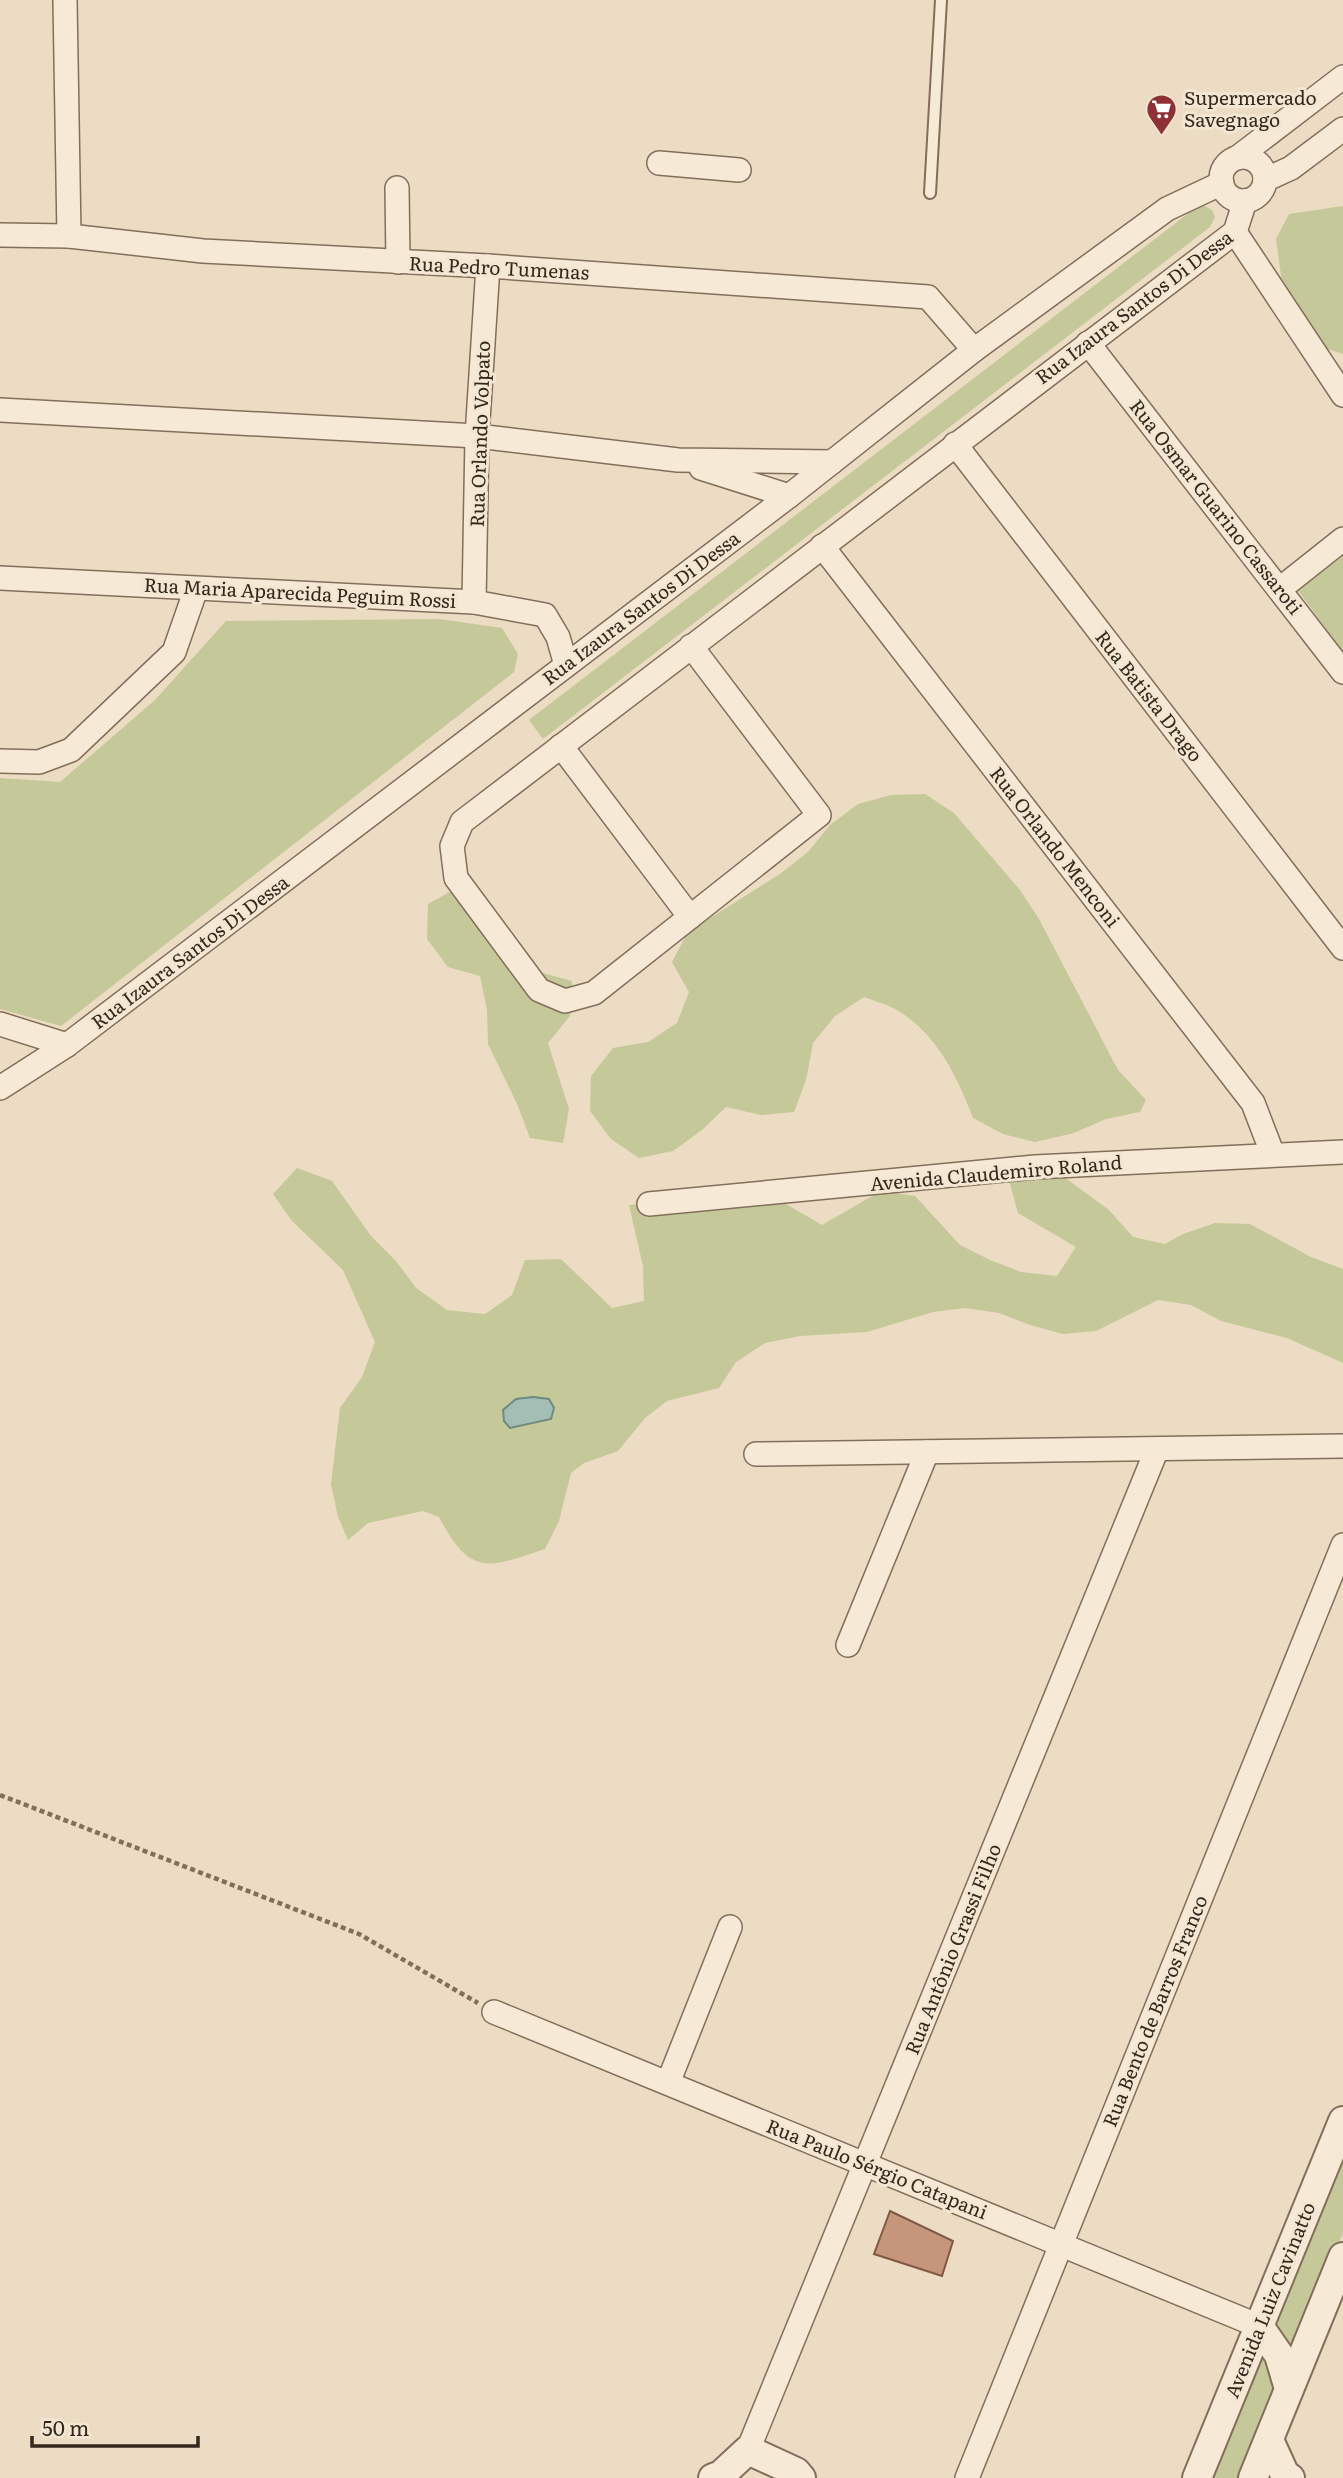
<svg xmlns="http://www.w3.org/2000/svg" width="1343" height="2478" font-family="Literata,serif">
<rect width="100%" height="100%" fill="#ebdcc3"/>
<g fill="#c5c898">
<polygon points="1205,206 1212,210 1215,217 1210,227 543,739 529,720 1194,209"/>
<polygon points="1343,206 1343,354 1327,349 1283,290 1276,239 1289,214"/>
<polygon points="1343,554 1343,652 1297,589"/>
<polygon points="439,619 502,628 518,654 514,672 61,1026 0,1009 0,778 60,782 155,700 226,621"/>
<path d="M925,794L954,813L1020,890L1039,919L1118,1070L1146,1100L1140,1112L1106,1119L1074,1133L1035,1142L1003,1134L973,1118C957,1076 936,1032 895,1009C886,1004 874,1001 864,997L835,1016L813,1043L806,1080L794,1112L761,1115L726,1107L702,1130L673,1151L639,1158L611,1139L590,1111L591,1076L613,1048L648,1042L677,1023L689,992L672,962L688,932L780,874L808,852L830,825L858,804L891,795Z"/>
<polygon points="453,890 473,895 501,918 512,950 539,972 572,981 570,1016 548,1043 569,1109 563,1143 530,1138 518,1106 488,1044 487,1010 480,976 448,967 427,939 428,904"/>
<path d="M297,1168L332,1181L371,1236L396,1261L416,1288L447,1310L485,1314L512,1295L525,1260L561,1259L612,1308L644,1301L643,1266L629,1205L767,1193L822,1225L881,1191L915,1196L960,1245L990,1260L1021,1272L1057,1276L1076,1247L1018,1213L1009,1180L1045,1171L1064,1177L1109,1210L1133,1237L1165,1244L1183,1234L1215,1223L1250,1224L1311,1257L1343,1269V1363L1287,1338L1221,1321L1191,1305L1158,1300L1096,1331L1063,1334L1030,1325L999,1313L965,1308L933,1312L867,1332L800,1336L765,1343L736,1362L719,1388L667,1401L645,1418L618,1451L584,1463L571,1473L559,1521L545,1549C487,1569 470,1576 439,1517L423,1511L368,1523L348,1540L338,1517L331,1484L340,1408L362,1377L375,1342L343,1270L292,1221L273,1194Z"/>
<polygon points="1343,2156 1343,2233 1293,2353 1274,2322"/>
<polygon points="1264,2355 1280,2389 1243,2478 1213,2478"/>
</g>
<polygon fill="#a5beb5" stroke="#6d8b82" stroke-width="2" points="533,1397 549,1399 554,1408 551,1419 510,1428 504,1421 503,1410 516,1399"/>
<polygon fill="#c6967c" stroke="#815843" stroke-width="2" points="890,2211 953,2241 942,2276 874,2254"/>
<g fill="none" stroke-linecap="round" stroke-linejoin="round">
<defs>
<polyline id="service" points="930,193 941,0"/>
<g id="minor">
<polyline points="65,0 69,236"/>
<circle cx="1243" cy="179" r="22"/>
<polyline points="1237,158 1343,77"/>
<polyline points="659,163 739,170"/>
<polyline points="1265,180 1291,168 1343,129"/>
<polyline points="397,188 398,262"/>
<polyline points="1235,232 1343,395"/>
<polyline points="0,235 69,236 203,251 488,266 928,297 974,350"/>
<polyline points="1088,343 1343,672"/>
<polyline points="0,410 477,436 678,460 832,462"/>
<polyline points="955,444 1343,948"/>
<polyline points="701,468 789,496"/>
<polyline points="822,546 1253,1103 1273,1155"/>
<polyline points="0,578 474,602 545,615 558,637 566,665"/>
<polyline points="1280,589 1343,539"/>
<polyline points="474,602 477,436 488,266"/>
<polyline points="691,646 819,815 594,993 565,1001 539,990 456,878 452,846 462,822 1235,232 1245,201"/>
<polyline points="561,746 690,917"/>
<polyline points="0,761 39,762 71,750 174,652 196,589"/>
<polyline points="0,1024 67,1045"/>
<polyline points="0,1088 67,1045 789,496 974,350 1167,209 1222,183"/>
<polyline points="649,1204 1035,1167 1343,1152"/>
<polyline points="756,1454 1343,1446"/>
<polyline points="848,1645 927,1452"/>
<polyline points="494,2012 1259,2326"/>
<polyline points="668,2083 730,1927"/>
<polyline points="748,2450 1157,1449"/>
<polyline points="967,2478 1343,1545"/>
</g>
<g id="tertiary">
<polyline points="1259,2326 1279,2355 1289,2389"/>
<polyline points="1269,2440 1285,2475 1290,2478"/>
<polyline points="713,2478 721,2475 748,2450 796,2472 801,2478"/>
<polyline points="1197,2478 1343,2121"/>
<polyline points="1253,2478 1343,2257"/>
</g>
</defs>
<use href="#service" stroke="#836e5b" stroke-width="14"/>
<use href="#minor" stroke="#836e5b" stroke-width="26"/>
<use href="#tertiary" stroke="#836e5b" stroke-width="32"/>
<polyline stroke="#836e5b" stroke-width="4.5" stroke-dasharray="5 3.5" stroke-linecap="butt" points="0,1795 359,1934 478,2003"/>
<use href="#service" stroke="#f6ead6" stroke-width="10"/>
<use href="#minor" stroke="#f6ead6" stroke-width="23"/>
<use href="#tertiary" stroke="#f6ead6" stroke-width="28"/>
</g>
<defs>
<symbol id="supermarket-pin" viewBox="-11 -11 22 30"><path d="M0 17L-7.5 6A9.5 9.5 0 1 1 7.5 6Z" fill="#8e3036" stroke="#f3e7d2"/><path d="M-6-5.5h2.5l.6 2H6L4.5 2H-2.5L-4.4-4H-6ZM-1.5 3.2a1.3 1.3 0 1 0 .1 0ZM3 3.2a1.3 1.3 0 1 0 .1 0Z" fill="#fff"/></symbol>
</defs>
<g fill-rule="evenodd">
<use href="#supermarket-pin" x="1144" y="92" width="35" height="47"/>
</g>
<g text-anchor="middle" stroke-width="6" stroke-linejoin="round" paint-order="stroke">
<g font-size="19" fill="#34281e" stroke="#f3e7d2" text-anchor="start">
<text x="1184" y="105">Supermercado<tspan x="1184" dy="22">Savegnago</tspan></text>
</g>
<g font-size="19" fill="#34281e" stroke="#f3e7d2">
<text transform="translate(499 268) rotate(3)" y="7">Rua Pedro Tumenas</text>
<text transform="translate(1134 307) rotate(-37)" y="7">Rua Izaura Santos Di Dessa</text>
<text transform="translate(480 434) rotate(-88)" y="7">Rua Orlando Volpato</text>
<text transform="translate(1216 507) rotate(52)" y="7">Rua Osmar Guarino Cassaroti</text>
<text transform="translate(300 593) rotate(3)" y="7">Rua Maria Aparecida Peguim Rossi</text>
<text transform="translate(641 608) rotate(-37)" y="7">Rua Izaura Santos Di Dessa</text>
<text transform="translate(1149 696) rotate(52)" y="7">Rua Batista Drago</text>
<text transform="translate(1055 847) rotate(52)" y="7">Rua Orlando Menconi</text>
<text transform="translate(190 952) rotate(-37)" y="7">Rua Izaura Santos Di Dessa</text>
<text transform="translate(996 1173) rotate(-5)" y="7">Avenida Claudemiro Roland</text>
<text transform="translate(953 1949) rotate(-68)" y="7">Rua Antônio Grassi Filho</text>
<text transform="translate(1155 2011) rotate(-68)" y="7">Rua Bento de Barros Franco</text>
<text transform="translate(877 2169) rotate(22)" y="7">Rua Paulo Sérgio Catapani</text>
<text transform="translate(1270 2300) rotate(-68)" y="7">Avenida Luiz Cavinatto</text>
</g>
</g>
<path d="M32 2436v10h166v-10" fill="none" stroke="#34281e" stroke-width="3.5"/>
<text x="42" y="2436" font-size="21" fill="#34281e" stroke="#f3e7d2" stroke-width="5" paint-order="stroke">50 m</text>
</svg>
